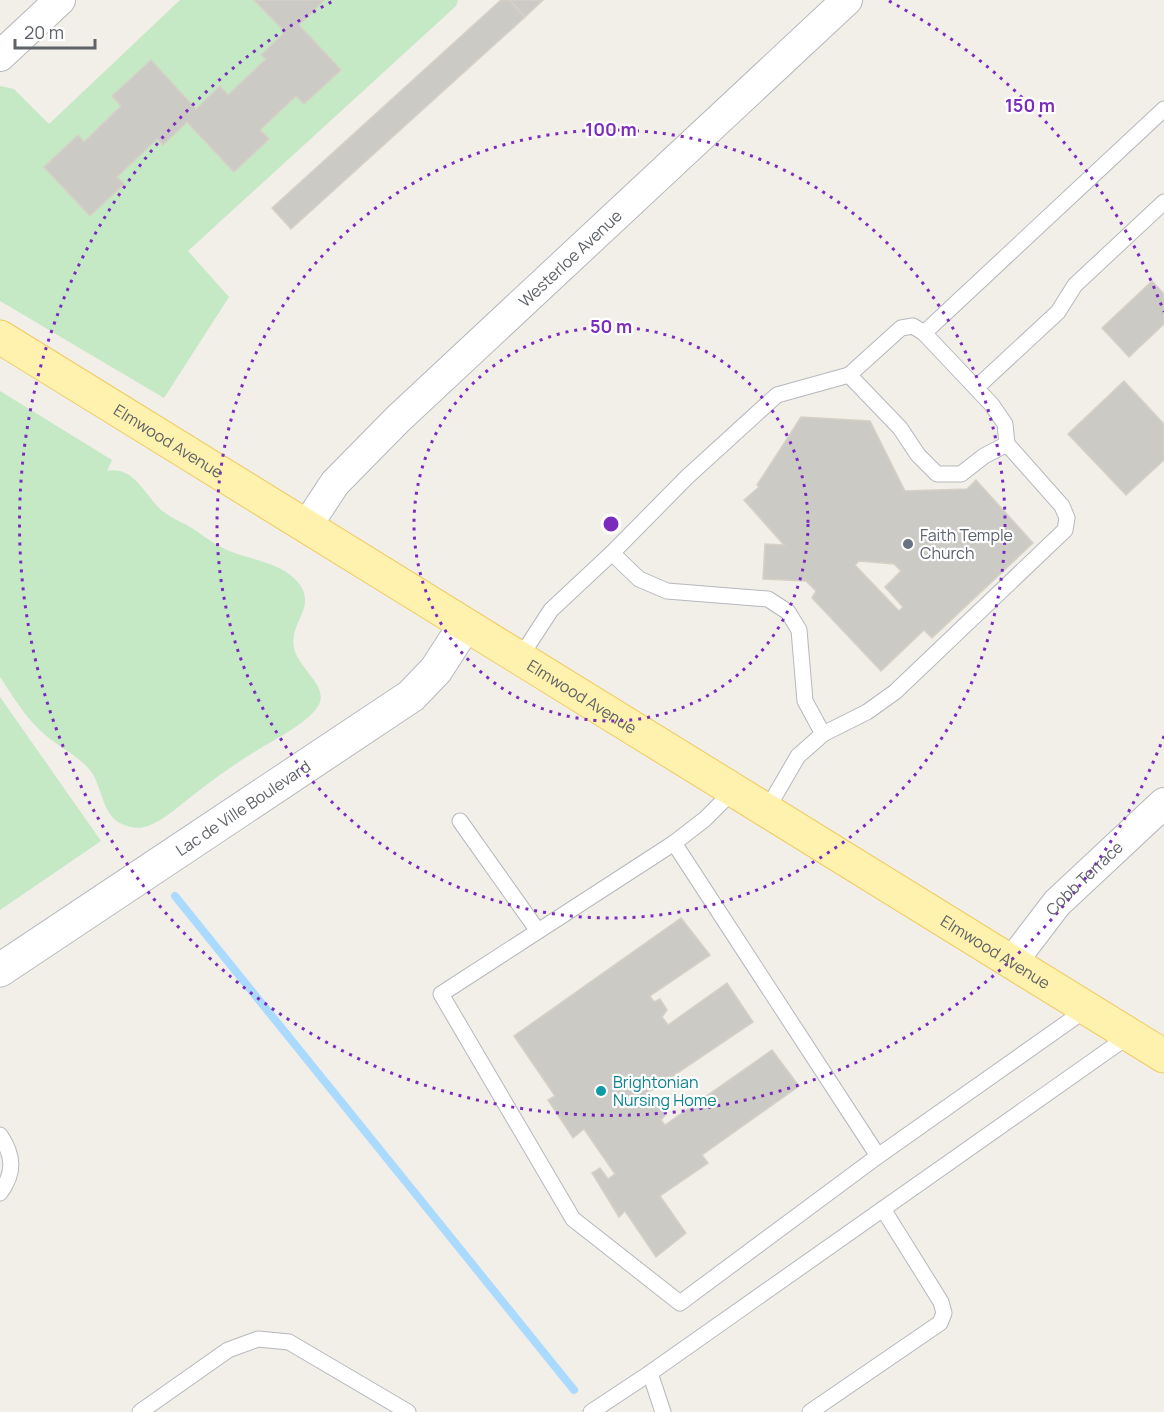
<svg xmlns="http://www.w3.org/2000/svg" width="1164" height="1412" font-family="Manrope,sans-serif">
<rect width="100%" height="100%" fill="#f1efe8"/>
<g fill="#c5e8c5">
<polygon points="180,0 458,0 456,6 188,251 229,297 164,398 0,301 0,86 14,89 49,124"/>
<path d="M0,391L112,460L107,471C132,466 143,491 158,507C165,514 176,520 185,524C201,533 215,546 232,552C253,560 286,564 300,585C316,609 289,622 294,648C298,667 326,685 320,702C313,721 273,740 256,751C236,763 215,778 196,793C181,804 166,819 148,826C140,829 130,828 122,824C102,816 102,785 90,770C77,755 59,747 44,734C26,718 13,697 0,677Z"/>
<polygon points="0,697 101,841 0,910"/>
</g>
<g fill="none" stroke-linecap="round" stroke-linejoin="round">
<polyline stroke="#aadaff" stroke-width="8" points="175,896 574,1390"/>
</g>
<g fill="#cccac5" stroke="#d6d1c6" stroke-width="1.5" fill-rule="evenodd">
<polygon points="254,0 324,0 299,25 341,70 304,104 296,96 260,130 269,139 234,172 187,122 163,145 157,139 117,177 124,184 90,216 44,167 78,135 84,142 121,106 112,96 151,60 196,109 220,86 228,95 266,59 261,55 285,32"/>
<polygon points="501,0 510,0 525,17 291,229 272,208"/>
<polygon points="510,0 543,0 525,17"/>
<polygon points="1152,281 1164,294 1164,324 1129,357 1102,328"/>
<polygon points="1124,381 1164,424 1164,460 1126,495 1068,434"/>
<path d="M801,417L870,421L905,491L967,489L976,480L1033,543L932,638L924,630L881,671L812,598L816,591L806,581L763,579L765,544L784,545L744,500L759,487L757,485ZM859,561L894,564L901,571L885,587L903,607L899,611L855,565Z"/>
<polygon points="681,918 710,955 650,996 654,1002 660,999 667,1010 662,1017 668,1025 727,983 753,1022 645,1095 649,1101 656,1097 666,1114 661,1120 665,1125 772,1050 799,1086 702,1155 708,1163 660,1196 686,1233 656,1257 625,1211 619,1217 592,1173 600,1168 608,1179 615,1174 584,1129 573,1138 548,1100 555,1096 514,1036"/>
</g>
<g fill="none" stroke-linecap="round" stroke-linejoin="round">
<defs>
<g id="lane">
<polyline points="849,375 900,428 918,455 937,474 961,474 984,456 1007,444"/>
<polyline points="976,388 1058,312 1075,285 1164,202"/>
<polyline points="612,553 687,477 777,395 849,375 901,328 913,326 924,333 1164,109"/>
<polyline points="519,659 551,610 612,553 639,579 667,591 768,599 788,612 799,630 805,701 823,734 798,756 766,811"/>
<polyline points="823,734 867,712 895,692 1065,530 1067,518 1062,506 1007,444 1005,424 992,405 924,333"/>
<polyline points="733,791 705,819 674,843 878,1156 1088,1008"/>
<polyline points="460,821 538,931"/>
<polyline points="674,843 441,994 573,1219 680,1303 878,1156"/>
<path d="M0,1135C14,1156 15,1173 0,1193"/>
<polyline points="650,1373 663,1412"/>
<polyline points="140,1412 228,1350 258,1339 289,1342 408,1412"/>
<polyline points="591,1412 650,1373 1130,1035"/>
<polyline points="810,1412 940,1323 944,1313 941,1302 883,1209"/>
</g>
<g id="street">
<polyline points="0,56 60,0"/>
<path id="s1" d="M306,527L335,483L398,419L847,0"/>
<path id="s2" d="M1012,962L1057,903L1164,803"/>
</g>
<g id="secondary">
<path id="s3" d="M0,970L411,696L436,670L465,625"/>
</g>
<g id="primary">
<path id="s4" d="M0,337L1164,1056"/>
</g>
</defs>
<use href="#lane" stroke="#b5b8bc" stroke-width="17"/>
<use href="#street" stroke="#b5b8bc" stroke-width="32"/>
<use href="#secondary" stroke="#b6babf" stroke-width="35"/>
<use href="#primary" stroke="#f2c960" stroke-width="35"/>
<use href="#lane" stroke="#fff" stroke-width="15"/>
<use href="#street" stroke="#fff" stroke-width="30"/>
<use href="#secondary" stroke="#fff" stroke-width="33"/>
<use href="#primary" stroke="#fff2af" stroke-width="33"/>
</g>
<g fill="none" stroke="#7b2cbf" stroke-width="3" stroke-dasharray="3 6">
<circle cx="611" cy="524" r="197"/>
<circle cx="611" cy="524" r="394"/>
<path d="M1164 736A592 592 0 1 1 333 1M889 1A592 592 0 0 1 1164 312"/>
</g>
<circle fill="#6b7280" stroke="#fff" stroke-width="2" cx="908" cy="544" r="6"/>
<circle fill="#0f9aa8" stroke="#fff" stroke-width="2" cx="601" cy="1091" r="6"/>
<g text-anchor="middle" stroke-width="4.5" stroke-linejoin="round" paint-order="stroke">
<g font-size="16" fill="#5f6368" stroke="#fff">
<text dy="6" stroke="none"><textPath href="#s1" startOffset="378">Westerloe Avenue</textPath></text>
<text dy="6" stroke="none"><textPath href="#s4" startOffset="198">Elmwood Avenue</textPath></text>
<text dy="6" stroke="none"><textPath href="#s4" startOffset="684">Elmwood Avenue</textPath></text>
<text dy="6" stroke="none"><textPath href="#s3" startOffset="292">Lac de Ville Boulevard</textPath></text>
<text dy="6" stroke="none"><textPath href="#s2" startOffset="111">Cobb Terrace</textPath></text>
<text dy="6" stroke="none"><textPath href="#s4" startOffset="1170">Elmwood Avenue</textPath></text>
</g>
<g font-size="16" fill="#5b616d" stroke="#fff" text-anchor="start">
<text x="920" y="541">Faith Temple<tspan x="920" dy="18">Church</tspan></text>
</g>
<g font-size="16" fill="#0d838f" stroke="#fff" text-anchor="start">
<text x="613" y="1088">Brightonian<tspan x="613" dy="18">Nursing Home</tspan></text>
</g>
</g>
<circle cx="611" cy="524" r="9" fill="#7b2cbf" stroke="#fff" stroke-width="3"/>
<g font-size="18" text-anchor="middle" font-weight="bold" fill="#7b2cbf" stroke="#fff" stroke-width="4.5" stroke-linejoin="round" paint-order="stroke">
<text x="1030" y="112">150 m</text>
<text x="611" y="136">100 m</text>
<text x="611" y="333">50 m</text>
</g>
<path d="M15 39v9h80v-9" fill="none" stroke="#5f6368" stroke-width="3"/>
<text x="24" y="39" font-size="18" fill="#5f6368" stroke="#ffffff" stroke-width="4.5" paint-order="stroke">20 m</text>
</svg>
